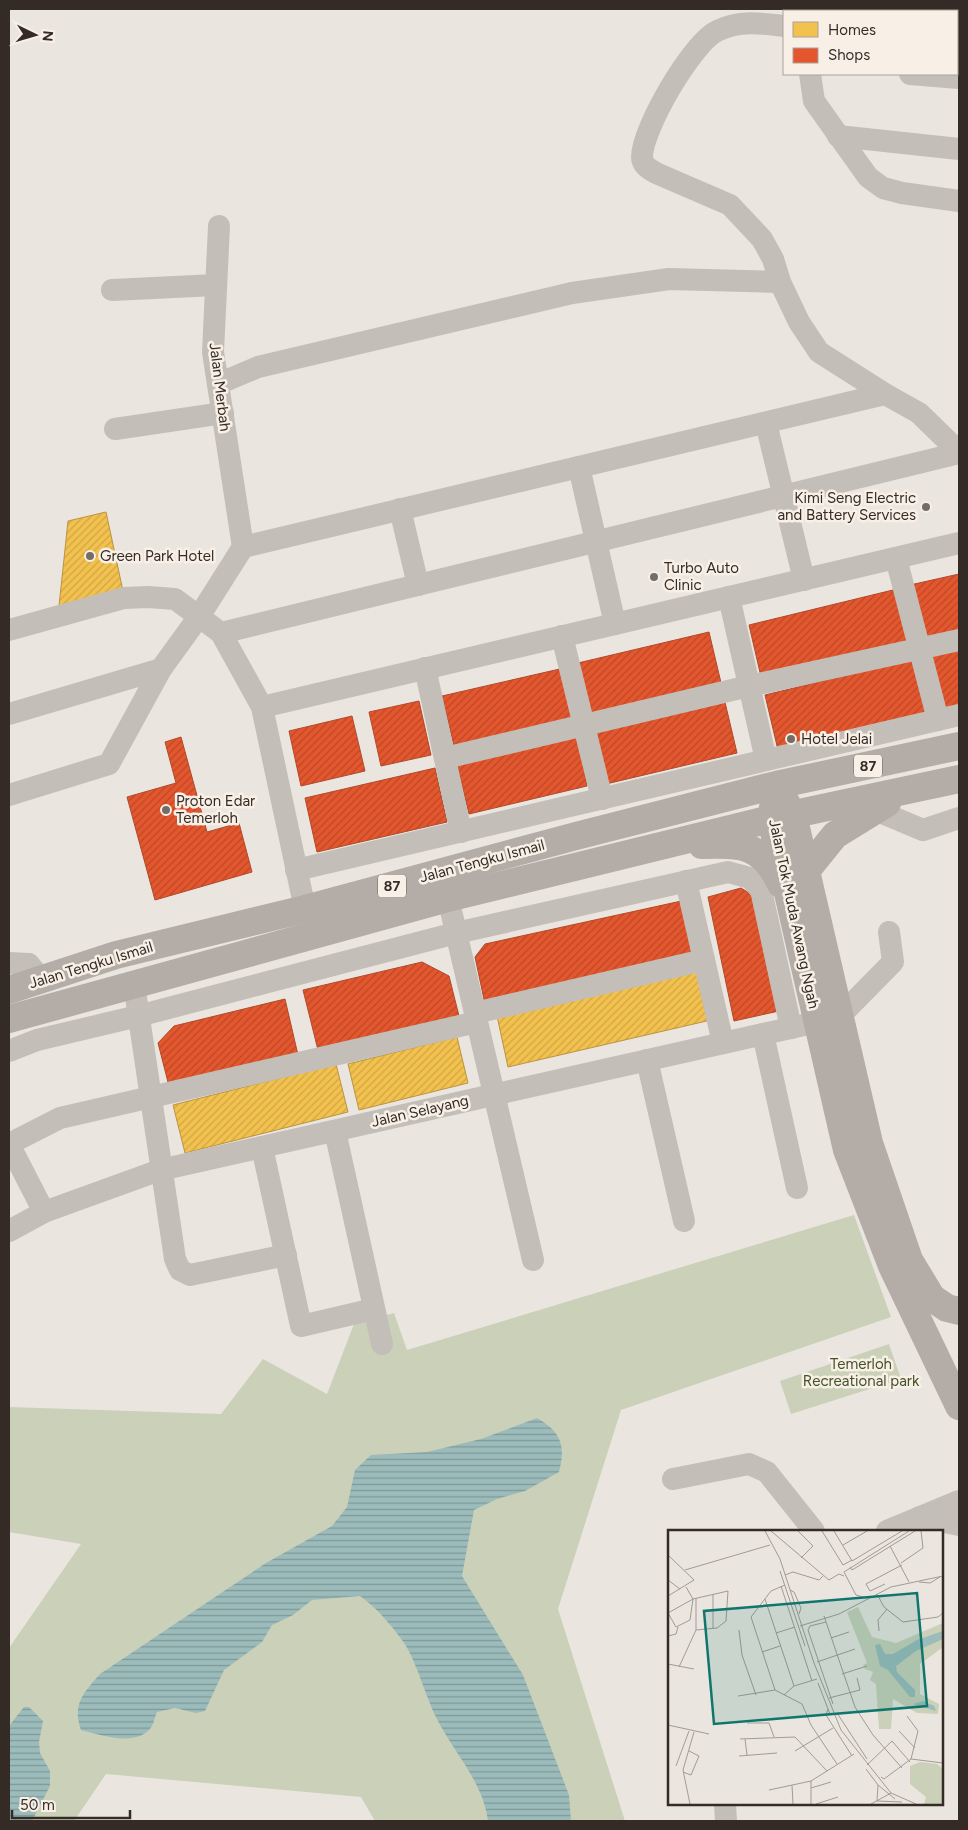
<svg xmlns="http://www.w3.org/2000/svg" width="968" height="1830" font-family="Figtree,sans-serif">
<defs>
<pattern id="water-rules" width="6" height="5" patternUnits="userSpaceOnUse" patternTransform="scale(1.25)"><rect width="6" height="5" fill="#9cbbbb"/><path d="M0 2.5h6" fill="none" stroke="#809898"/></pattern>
<pattern id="homes-hatch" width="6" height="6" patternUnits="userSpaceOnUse" patternTransform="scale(1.25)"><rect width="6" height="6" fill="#f2c14e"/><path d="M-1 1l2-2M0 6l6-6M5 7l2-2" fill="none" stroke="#d0a644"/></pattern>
<pattern id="shops-hatch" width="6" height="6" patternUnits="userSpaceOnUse" patternTransform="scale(1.25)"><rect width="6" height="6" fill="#e4572e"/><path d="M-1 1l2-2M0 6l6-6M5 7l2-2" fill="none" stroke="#ba4827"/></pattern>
</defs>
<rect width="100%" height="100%" fill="#ebe5df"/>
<g fill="#cbd0b9">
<polygon points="854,1215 891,1317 621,1410 558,1609 625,1821 375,1821 361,1797 106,1774 74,1821 9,1821 9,1648 81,1544 9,1532 9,1407 221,1414 263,1359 327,1394 354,1324 394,1313 407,1350"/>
<polygon points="889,1344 901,1379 791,1414 780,1381"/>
</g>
<g fill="url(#water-rules)">
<path d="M537,1418C561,1432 566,1445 559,1472L525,1491L497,1499L474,1510L462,1576L523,1675L569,1795L571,1821H488C483,1781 453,1752 436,1717C425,1695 416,1659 402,1640C391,1625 376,1607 360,1596L312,1600L293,1615L272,1625L262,1642L224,1670L205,1711L196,1713L175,1708L157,1712C155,1716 154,1722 152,1726C138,1748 101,1735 81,1730C72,1705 83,1693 100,1674L266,1563L332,1526L347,1507L355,1470L371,1455L427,1452L481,1439Z"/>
<polygon points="24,1707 29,1707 43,1721 39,1742 40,1753 50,1771 50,1786 32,1821 9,1821 9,1726"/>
</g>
<g fill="url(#homes-hatch)" stroke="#b99442">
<polygon points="106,512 123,591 59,606 68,521"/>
<polygon points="700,969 711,1020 508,1067 497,1016"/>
<polygon points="457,1037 468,1083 359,1110 348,1064"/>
<polygon points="336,1064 348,1112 185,1153 173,1105"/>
</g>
<g fill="url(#shops-hatch)" stroke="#af4a2c">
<polygon points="959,574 959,634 924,642 910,585"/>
<polygon points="897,589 910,645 762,681 749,625"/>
<polygon points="709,632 722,687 590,718 578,663"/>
<polygon points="959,648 959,707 945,710 932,655"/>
<polygon points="913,659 926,715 778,750 765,695"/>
<polygon points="564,668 577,720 455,750 442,696"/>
<polygon points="724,698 737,753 606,784 594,728"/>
<polygon points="419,701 431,755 381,766 369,712"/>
<polygon points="352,716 365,771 301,786 289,731"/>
<polygon points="577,731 587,786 469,814 456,760"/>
<polygon points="181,737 207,832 239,823 252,872 155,900 127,797 176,783 165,742"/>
<polygon points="435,768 447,822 317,852 305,798"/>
<polygon points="741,888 754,896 779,1011 734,1021 708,897"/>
<polygon points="686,900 699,957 485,1004 475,957 485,944"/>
<polygon points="422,962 449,976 459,1016 318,1050 303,990"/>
<polygon points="285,999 298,1055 169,1086 158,1043 174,1026"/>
</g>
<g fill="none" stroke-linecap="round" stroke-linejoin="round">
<g stroke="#c4beb8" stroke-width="22">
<polyline points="811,11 811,9"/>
<path d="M784,26C761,23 739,20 717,31C692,43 642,129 642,157C642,165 649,169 656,173L730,205L762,239L773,259L780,282L799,322L819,352L885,394L919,413L959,452"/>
<polyline points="810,74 814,101 868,177 883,188 902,193 959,201"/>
<polyline points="910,74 959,78"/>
<polyline points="838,136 959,149"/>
<polyline points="219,226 213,352 243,547"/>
<polyline points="112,290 216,285"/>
<polyline points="218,384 258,367 572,293 669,279 780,282"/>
<polyline points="766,423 804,580"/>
<polyline points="115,429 223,413"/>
<polyline points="579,467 615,624"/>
<polyline points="400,509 418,585"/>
<polyline points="896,558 938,720"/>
<polyline points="729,597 766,760"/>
<polyline points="9,630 124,598 148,597 175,599 221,633 262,707 305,909"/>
<polyline points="221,633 959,453"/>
<polyline points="562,636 602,799"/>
<polyline points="425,668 461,832"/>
<polyline points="262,707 959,543"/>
<polyline points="9,714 161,669"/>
<polyline points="445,758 749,686 959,640"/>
<polyline points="9,795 109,764 161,669 200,615 243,547 885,394"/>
<polyline points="873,809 923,830 959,818"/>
<polyline points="296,870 959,715"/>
<polyline points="686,881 723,1043"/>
<polyline points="448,898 533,1260"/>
<polyline points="9,963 29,964 41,979"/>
<polyline points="134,984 175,1259 180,1270 190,1275 286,1255"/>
<polyline points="475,1013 704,960"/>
<polyline points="763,1034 797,1188"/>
<polyline points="9,1051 37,1040 138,1016 456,933 728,872 750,878 761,890 791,1028"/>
<polyline points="647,1060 684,1221"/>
<polyline points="335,1131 382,1344"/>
<polyline points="9,1144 60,1118 477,1022"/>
<polyline points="9,1144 44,1212"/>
<polyline points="262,1147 301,1326 374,1309"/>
<polyline points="9,1231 44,1212 160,1170 839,1017 893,962 889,932"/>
<polyline points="673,1479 749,1464 767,1472 814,1531"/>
<polyline points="920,1517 959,1525"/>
<polyline points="887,1531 959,1501"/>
<polyline points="725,1804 726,1821"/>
</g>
<g stroke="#b3aca7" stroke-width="28">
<polyline points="784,799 793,815 869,1143 909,1260 932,1298 947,1308 959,1311"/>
<polyline points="774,802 771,819 847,1150 892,1266 959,1406"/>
<path d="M702,845C743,844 762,844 781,884"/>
<polyline points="806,871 835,835 887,803"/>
<polyline points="9,990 116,955 305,909 576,836 776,785 959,746"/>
<polyline points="9,1019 448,898 771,819 959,779"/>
</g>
</g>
<g fill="#746c67" stroke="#f8f0e6" stroke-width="2">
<circle cx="926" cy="507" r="5"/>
<circle cx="90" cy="556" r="5"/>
<circle cx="654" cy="577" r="5"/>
<circle cx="791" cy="739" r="5"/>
<circle cx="166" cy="810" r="5"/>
</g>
<g text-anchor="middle" stroke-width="5" stroke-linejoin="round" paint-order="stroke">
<g fill="#f8f0e6" stroke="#6f6660" stroke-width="1">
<rect x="854" y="754.5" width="28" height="23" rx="4"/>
<rect x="378" y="874.5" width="28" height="23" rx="4"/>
</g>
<g font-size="14" font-weight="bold" fill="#342b27">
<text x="868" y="771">87</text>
<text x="392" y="891">87</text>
</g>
<g font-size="15" fill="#342b27" stroke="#f8f0e6">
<text transform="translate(220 387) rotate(83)" y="5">Jalan Merbah</text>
<text transform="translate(482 861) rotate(-15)" y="5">Jalan Tengku Ismail</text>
<text transform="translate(794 914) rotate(78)" y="5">Jalan Tok Muda Awang Ngah</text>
<text transform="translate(91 965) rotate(-17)" y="5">Jalan Tengku Ismail</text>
<text transform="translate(420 1111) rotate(-13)" y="5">Jalan Selayang</text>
</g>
<g font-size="15" fill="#342b27" stroke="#f8f0e6" text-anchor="start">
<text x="916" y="503" text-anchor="end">Kimi Seng Electric<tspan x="916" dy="17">and Battery Services</tspan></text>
<text x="100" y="561">Green Park Hotel</text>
<text x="664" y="573">Turbo Auto<tspan x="664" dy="17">Clinic</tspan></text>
<text x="801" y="744">Hotel Jelai</text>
<text x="176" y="806">Proton Edar<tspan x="176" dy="17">Temerloh</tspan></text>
</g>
<g font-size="15" fill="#42522b" stroke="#f8f0e6">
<text x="861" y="1369">Temerloh<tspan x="861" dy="17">Recreational park</tspan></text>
</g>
</g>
<g transform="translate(668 1530)">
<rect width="275" height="275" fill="#ebe5df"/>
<path d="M190,77L204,107L228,113L275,93V117L252,134V164L271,174L270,184L249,183L225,169L223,199H211L208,154L202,150L205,142L197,139L195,135L199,133L179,82Z" fill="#cbd0b9"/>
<path d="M252,232L269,234L275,239V274H256L258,267L242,254V236Z" fill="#cbd0b9"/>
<path d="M275,101V109L248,121L228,136L229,142L247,160V167H242L220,140L212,136L207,115L212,114L217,124H225L249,110ZM255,171L266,176L268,181L245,174Z" fill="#9cbbbb"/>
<path fill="none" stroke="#a29b95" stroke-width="1" d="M97,1L112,29L146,133L173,200L223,263L248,274M103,1L161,50L171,44L176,46M130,1L145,16L133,28M154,1L175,35L184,30M166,1L184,31M175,15L199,1M222,16L241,52M0,25L26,50L0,66M184,31L234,1M233,33L255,18L253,1M182,37L184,40L247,1M17,40L102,15M112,41L137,116M117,45L125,42L151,50L155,46M0,50L12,59M251,52L262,53L272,47M217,54L202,61L198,54L234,35M117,55L103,61L83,87L107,160L134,174L143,195L169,234M113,56L144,151M122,60L126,62L133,78L131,84M209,64L216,77L235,92L270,87L275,83M198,68L188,65L176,42L241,1M97,69L126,156M0,83L25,69L60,61L58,91L49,98L28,100M0,83L8,97L22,90L25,69L18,57M156,86L187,177L205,205L234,238M158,92L142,96L140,100L165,174M132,96L171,84L223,57L275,46M45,99V64M71,100L74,125L88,165M211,101L210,90L219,79M108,103L127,97M0,106L8,104L10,97M163,108L181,102M94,122L112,116M149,132L187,119M0,134L26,139M11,137L28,100V68M174,144L199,136M150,153L162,184M116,165L126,156L149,149M70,166L107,160M161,168L192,160L189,148M160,179L158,185L184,226M169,183L199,229M79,193H101L106,207M0,195L41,204M231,201L247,218M72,209L127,207L159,241M77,209L79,225M127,221L165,198M71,226L109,223M243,229L275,233M199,235L224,211L242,232M8,236L21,201M198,239L210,255L227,269M15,242L23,245L31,226L21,221M213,247L216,249L243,229L250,201L239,186M143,251V274M124,255L125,274M210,255L209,271L234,272M143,258L163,252M101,260L143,251L186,224M22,274L15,240L26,202M148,274L170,267M203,274L223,263"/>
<path fill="#0f766e" fill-opacity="0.15" stroke="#0f766e" stroke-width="2.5" d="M249,63L259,176L46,194L36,81Z"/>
<rect width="275" height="275" fill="none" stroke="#342b27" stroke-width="2.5"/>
</g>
<rect width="968" height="1830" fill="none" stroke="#342b27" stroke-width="20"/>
<rect x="783" y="10" width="175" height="65" fill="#f8f0e6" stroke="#aaa19a"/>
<rect x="793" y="22" width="25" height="15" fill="#f2c14e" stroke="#aaa19a"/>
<text x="828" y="35" font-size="15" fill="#342b27">Homes</text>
<rect x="793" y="48" width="25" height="15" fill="#e4572e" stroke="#aaa19a"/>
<text x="828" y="60" font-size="15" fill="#342b27">Shops</text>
<g transform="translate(35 35) rotate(95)" stroke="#f8f0e6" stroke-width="4" paint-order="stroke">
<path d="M0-4L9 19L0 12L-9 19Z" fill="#342b27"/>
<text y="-8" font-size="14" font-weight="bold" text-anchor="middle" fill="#342b27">N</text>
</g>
<path d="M12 1810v8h118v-8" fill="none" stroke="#342b27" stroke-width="2.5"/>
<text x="20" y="1810" font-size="15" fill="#342b27" stroke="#f8f0e6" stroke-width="4" paint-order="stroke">50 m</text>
</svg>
